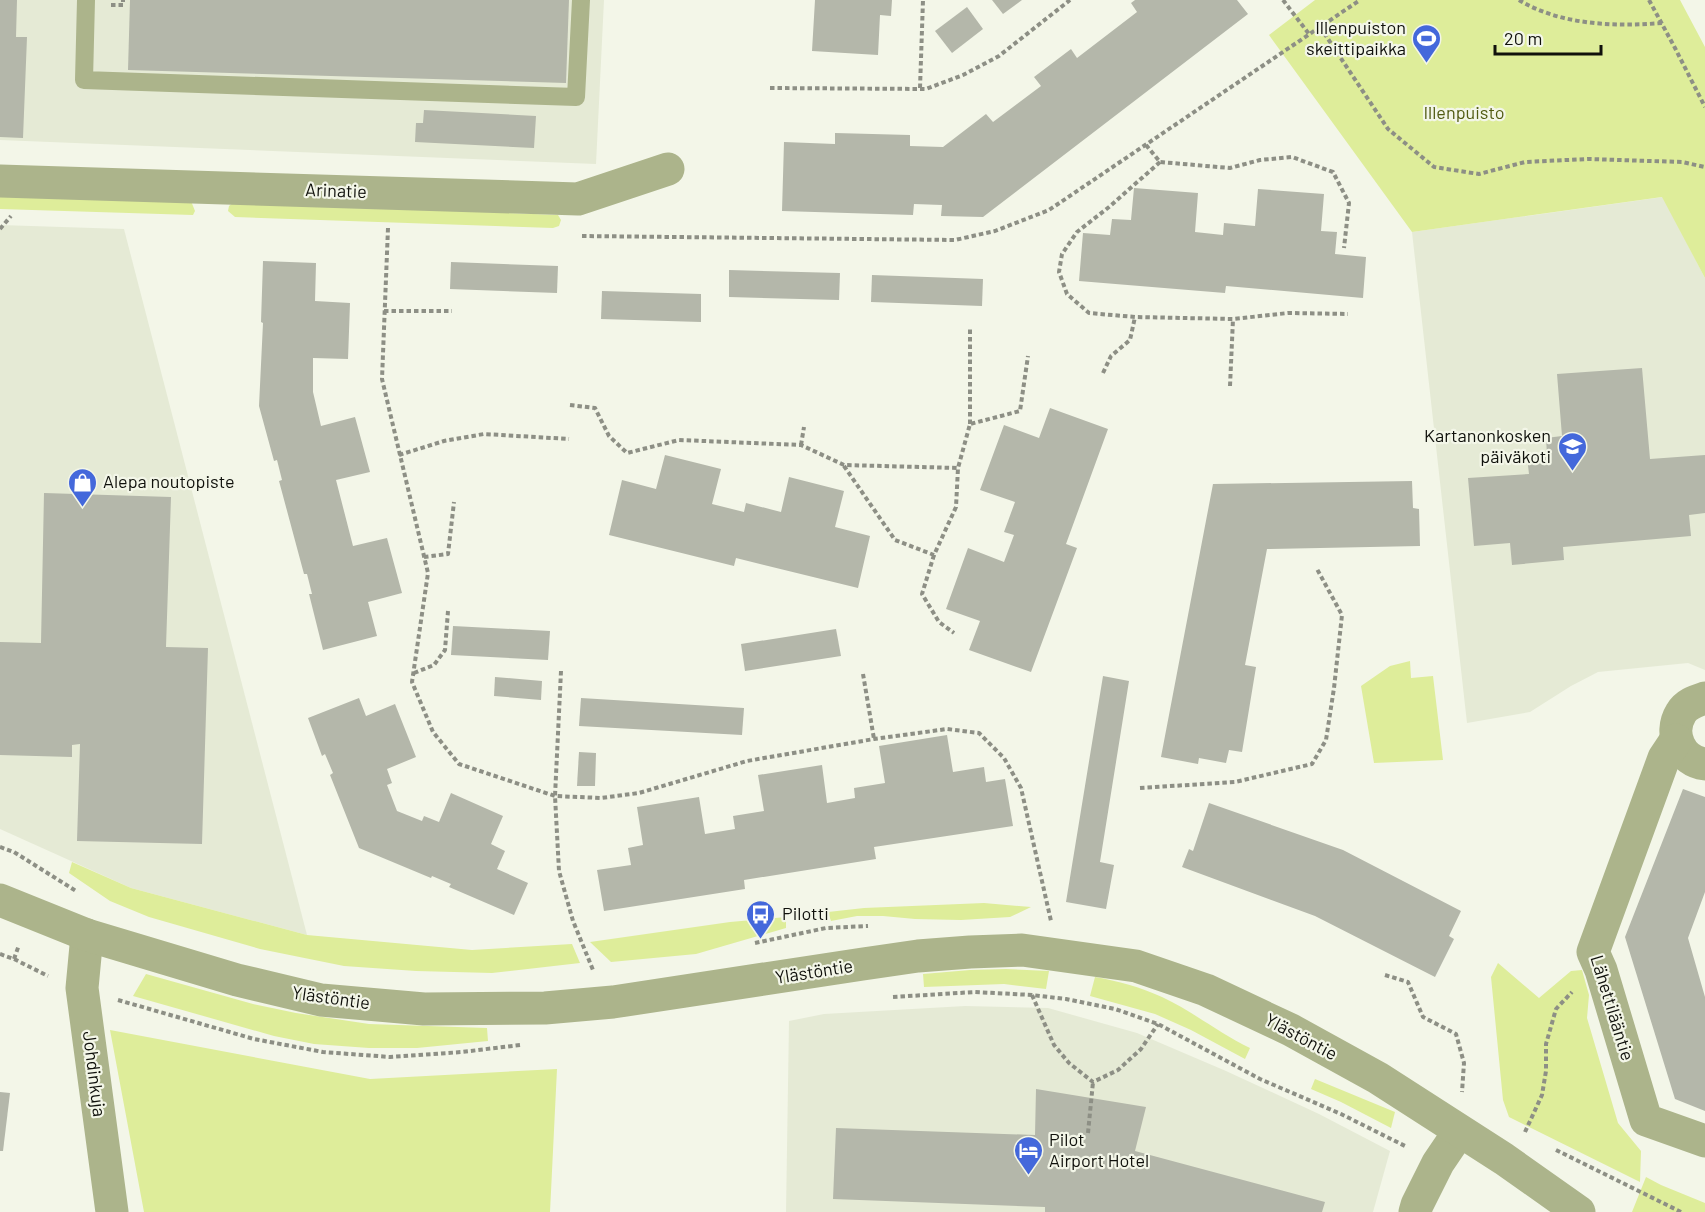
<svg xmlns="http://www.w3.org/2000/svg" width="1705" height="1212" font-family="Barlow,sans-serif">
<rect width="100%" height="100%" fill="#f3f6e8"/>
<g fill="#e5ead5">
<polygon points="0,0 604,0 596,164 0,140"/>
<polygon points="1663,197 1705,278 1705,670 1688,663 1598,672 1571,686 1530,712 1467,723 1412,232"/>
<polygon points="0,225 124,229 307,935 131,888 0,829"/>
<polygon points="965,1006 1048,1008 1137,1033 1226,1071 1319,1114 1390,1151 1373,1212 786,1212 789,1021 824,1014"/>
</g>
<g fill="#deed9a">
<polygon points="1315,0 1680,0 1705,47 1705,278 1662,197 1412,232 1269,35"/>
<polygon points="0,195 191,201 195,211 193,215 0,209"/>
<polygon points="234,202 558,215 561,220 559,226 553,228 235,217 228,211 229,206"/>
<polygon points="1410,661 1411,678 1433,676 1443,760 1374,763 1361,686 1390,666"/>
<polygon points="72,862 131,888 307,935 472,950 572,944 580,963 492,973 416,971 344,966 260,949 149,917 110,901 69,873"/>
<polygon points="984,903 1031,907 1010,917 961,920 915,919 883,916 857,916 831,921 828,912 864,908"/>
<polygon points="786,917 786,928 696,954 611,962 590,942 730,922"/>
<polygon points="1498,963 1539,998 1571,971 1582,970 1589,995 1587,1018 1618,1123 1641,1151 1640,1182 1509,1117 1503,1100 1491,977"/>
<polygon points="1006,969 1049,971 1046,989 1004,984 924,987 923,974 970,970"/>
<polygon points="146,974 253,1004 296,1013 369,1024 487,1028 488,1041 417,1048 369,1048 314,1044 274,1036 133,996"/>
<path d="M1095,977C1118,981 1140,987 1162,997C1192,1011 1219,1033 1250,1048L1245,1059L1191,1030L1155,1014L1090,996Z"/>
<polygon points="110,1030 370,1079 557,1069 550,1212 144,1212"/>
<polygon points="1315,1079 1395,1112 1391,1128 1341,1102 1311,1089"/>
<polygon points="1646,1177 1661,1185 1705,1203 1705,1212 1632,1212"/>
</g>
<g fill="#b4b7aa">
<polygon points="0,0 17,0 16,37 27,37 23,138 0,137"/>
<polygon points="130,0 569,0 566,83 128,70"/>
<polygon points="815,0 892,0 891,16 880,15 878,55 812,51"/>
<polygon points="992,0 1022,0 1003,14"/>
<polygon points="1135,0 1237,0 1248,14 983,217 941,216 942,205 914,204 913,215 782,211 784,142 835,144 835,133 910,135 910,146 943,147 986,114 993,122 1041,86 1034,77 1071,49 1077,58 1137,12 1131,3"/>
<polygon points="967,7 983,29 952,53 935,31"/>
<polygon points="424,110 536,116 534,148 415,142 416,123 423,123"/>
<polygon points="1134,188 1198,193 1195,232 1223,235 1224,223 1255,226 1258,189 1324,194 1321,231 1337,232 1335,254 1366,257 1363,298 1226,286 1225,293 1079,281 1083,233 1110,235 1112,219 1131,220"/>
<polygon points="263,261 316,263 315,301 350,303 348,359 313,358 313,392 321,426 355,417 370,472 336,480 353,546 387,538 402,593 368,602 377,636 323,650 309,594 312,594 307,574 304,574 279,481 282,480 277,460 274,461 259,406 263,323 261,322"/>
<polygon points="451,262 558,266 557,293 450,289"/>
<polygon points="729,270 840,273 839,300 729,297"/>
<polygon points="872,275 983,279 982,306 871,302"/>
<polygon points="602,291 701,294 701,322 601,319"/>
<polygon points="1642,368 1650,459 1705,455 1705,513 1689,515 1691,536 1563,547 1564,560 1512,565 1510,543 1474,546 1468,478 1529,474 1527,457 1547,455 1546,438 1562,436 1557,374"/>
<polygon points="1050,408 1108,429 1066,544 1077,548 1031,672 969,650 980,621 946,609 968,548 1004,562 1014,535 1004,532 1015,502 980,490 1004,425 1039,438"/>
<polygon points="665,455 721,469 712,504 744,512 746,503 781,512 789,477 844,491 835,527 870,536 858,588 736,558 734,566 609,535 622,480 656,489"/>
<polygon points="1412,481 1413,508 1419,509 1420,546 1267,549 1245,665 1256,667 1242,752 1229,750 1226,763 1199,758 1198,764 1161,757 1213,484"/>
<polygon points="44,493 171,497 166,647 208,648 202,844 77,841 80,744 72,745 72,757 0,755 0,642 41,643"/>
<polygon points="453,626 550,631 548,660 451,655"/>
<polygon points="836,629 841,656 745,671 741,644"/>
<polygon points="1103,676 1129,681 1100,862 1114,865 1106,909 1066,902"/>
<polygon points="495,677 542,681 541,700 494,696"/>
<polygon points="359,698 366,716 395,704 416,757 387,769 392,783 387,785 397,811 422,821 424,816 439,822 451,793 503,816 491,844 505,851 497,869 528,883 514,915 449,887 451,884 432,876 431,878 359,848 330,775 333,773 325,754 322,756 308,718"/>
<polygon points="581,698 744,708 742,735 579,726"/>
<polygon points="947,735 953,772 984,767 986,782 1005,779 1013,826 874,847 876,859 744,880 745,889 604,911 597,870 631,865 628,848 643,845 637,807 699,797 705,834 735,829 733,816 764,811 758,775 822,765 827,803 855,798 854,788 885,783 879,746"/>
<polygon points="579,752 596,753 595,786 577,786"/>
<polygon points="1683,789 1705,797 1705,892 1688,938 1705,997 1705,1111 1675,1099 1625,937"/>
<polygon points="1209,803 1343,850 1461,911 1449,936 1454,939 1435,977 1315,916 1182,867 1189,849 1193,851"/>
<polygon points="1036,1089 1146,1107 1135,1151 1325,1202 1322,1212 1045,1212 1045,1207 833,1199 836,1128 1035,1135"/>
<polygon points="0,1092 10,1093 3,1151 0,1151"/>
</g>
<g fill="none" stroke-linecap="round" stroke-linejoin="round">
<g stroke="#8d8f85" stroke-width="4" stroke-dasharray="4.5 3" stroke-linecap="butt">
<polyline points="1283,0 1309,34"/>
<path d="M1519,0C1560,25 1615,27 1662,23"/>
<polyline points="1649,0 1675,48 1705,107"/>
<polyline points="111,5 123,5 123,0"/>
<polyline points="1320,27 1388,129 1434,167 1479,174 1525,162 1588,159 1682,162 1705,167"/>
<polyline points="770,88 926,89 963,75 999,56 1070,0"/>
<polyline points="920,88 923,0"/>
<polyline points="1146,145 1160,162 1230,168 1260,160 1292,157 1333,172 1349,203 1344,248"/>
<polyline points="1160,162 1109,207 1077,232 1062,254 1059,272 1067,294 1089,313 1135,317 1233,319 1288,313 1348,314"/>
<polyline points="388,228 382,379 428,573 412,682 433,732 459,764 555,796 601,798 639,793 747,761 874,739 947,729 979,733 1004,758 1021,788 1051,921"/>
<polyline points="0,229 11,216"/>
<polyline points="582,236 955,240 995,231 1049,210 1360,0"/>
<polyline points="384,311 452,311"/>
<polyline points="1103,373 1111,356 1130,340 1135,317"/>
<polyline points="1230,386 1233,319"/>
<polyline points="570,405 595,408 609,436 627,453 679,440 801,445 844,465 958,468 970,424 1020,411 1028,356"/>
<polyline points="970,424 970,329"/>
<polyline points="801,445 804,427"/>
<polyline points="399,455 444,441 484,434 569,439"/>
<polyline points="844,466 895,540 934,555 956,507 958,468"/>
<polyline points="934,555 922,594 939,622 954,633"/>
<polyline points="424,557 448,554 454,502"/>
<polyline points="561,671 555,796 559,871 573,921 593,970"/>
<polyline points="414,673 434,665 445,650 448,611"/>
<polyline points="863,674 874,739"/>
<polyline points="1140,788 1235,782 1312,764 1326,740 1334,688 1342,615 1317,569"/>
<polyline points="0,847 14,852 76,891"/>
<polyline points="755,943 826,928 868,926"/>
<polyline points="0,954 14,959 48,976"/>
<polyline points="14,959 19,945"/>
<polyline points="1385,975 1408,982 1423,1017 1456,1034 1464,1063 1462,1092"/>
<polyline points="1032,995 1054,1045 1069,1063 1093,1082 1118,1070 1141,1049 1158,1024"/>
<polyline points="893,997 975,992 1032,995 1066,999 1115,1009 1158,1024 1260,1079 1341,1114 1407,1147"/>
<polyline points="118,1000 254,1039 323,1052 390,1057 462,1052 520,1045"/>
<polyline points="1525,1132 1542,1095 1546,1071 1546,1044 1556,1009 1572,992"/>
<polyline points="1088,1133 1093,1082"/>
<polyline points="1556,1150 1681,1212"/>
</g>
<polyline stroke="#acb48b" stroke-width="18" points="86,0 84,80 576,97 581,0"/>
<g stroke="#acb48b" stroke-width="33">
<polyline points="0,181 578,199 668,169"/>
<path d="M1705,698C1696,701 1686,704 1681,713C1668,734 1681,761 1705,764"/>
<polyline points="1676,740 1664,758 1593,952 1601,970 1646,1120 1705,1141"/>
<polyline points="87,935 82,988 112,1212"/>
<polyline points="1415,1212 1417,1205 1438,1163 1459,1132"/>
</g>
<polyline stroke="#acb48b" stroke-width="33" points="0,900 87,935 237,980 321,1000 424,1009 545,1008 613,1002 863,964 918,956 970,952 1022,950 1136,966 1206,990 1291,1030 1378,1078 1504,1159 1579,1212"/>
</g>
<defs>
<symbol id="stadium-pin" viewBox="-11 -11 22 30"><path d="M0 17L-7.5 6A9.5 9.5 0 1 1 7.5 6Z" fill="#4468db" stroke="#f3f6e8"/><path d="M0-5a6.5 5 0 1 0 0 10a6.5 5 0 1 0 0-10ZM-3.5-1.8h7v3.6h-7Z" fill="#fff"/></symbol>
<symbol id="school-pin" viewBox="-11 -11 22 30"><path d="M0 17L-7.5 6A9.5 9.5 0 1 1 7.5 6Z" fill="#4468db" stroke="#f3f6e8"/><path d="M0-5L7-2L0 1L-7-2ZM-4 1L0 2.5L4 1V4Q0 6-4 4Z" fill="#fff"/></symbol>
<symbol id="shop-pin" viewBox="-11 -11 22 30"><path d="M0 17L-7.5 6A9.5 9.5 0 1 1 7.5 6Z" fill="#4468db" stroke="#f3f6e8"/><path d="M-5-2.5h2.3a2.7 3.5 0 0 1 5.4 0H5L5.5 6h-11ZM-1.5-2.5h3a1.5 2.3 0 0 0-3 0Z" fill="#fff"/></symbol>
<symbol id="bus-pin" viewBox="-11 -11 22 30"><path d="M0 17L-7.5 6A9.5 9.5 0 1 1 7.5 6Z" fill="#4468db" stroke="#f3f6e8"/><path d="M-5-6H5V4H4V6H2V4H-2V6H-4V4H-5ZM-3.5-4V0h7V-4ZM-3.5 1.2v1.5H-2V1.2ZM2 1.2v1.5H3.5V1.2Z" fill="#fff"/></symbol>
<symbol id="hotel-pin" viewBox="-11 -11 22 30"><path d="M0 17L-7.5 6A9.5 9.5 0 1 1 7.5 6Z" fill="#4468db" stroke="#f3f6e8"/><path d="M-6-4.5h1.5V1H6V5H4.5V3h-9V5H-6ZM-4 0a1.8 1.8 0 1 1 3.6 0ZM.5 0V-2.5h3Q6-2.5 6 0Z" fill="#fff"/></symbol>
</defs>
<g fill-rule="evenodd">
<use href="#stadium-pin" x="1410" y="22" width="33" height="45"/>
<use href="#school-pin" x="1556" y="430" width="33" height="45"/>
<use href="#shop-pin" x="66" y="466" width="33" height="45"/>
<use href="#bus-pin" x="744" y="898" width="33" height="45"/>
<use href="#hotel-pin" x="1012" y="1134" width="33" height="45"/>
</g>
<g text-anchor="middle" stroke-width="4.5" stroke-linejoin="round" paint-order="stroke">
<g font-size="18" fill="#10110c" stroke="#f3f6e8" text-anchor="start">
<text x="1406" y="34" text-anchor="end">Illenpuiston<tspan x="1406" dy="21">skeittipaikka</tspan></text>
<text x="1551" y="442" text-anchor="end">Kartanonkosken<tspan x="1551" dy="21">päiväkoti</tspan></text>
<text x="103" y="488">Alepa noutopiste</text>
<text x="782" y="920">Pilotti</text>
<text x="1049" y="1146">Pilot<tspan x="1049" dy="21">Airport Hotel</tspan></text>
</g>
<g font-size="18" fill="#515b12" stroke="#f3f6e8">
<text x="1464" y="119">Illenpuisto</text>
</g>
<g font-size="18" fill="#10110c" stroke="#f3f6e8">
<text transform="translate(336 191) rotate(2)" y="6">Arinatie</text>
<text transform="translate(814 972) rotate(-9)" y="6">Ylästöntie</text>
<text transform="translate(331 998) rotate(8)" y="6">Ylästöntie</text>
<text transform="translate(1612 1008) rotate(73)" y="6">Lähettilääntie</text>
<text transform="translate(1301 1037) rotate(28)" y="6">Ylästöntie</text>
<text transform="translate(94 1074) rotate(83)" y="6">Johdinkuja</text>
</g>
</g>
<path d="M1495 45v9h106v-9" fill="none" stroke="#10110c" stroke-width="3"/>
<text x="1504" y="45" font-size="18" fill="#10110c" stroke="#f3f6e8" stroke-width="4.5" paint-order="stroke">20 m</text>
</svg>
